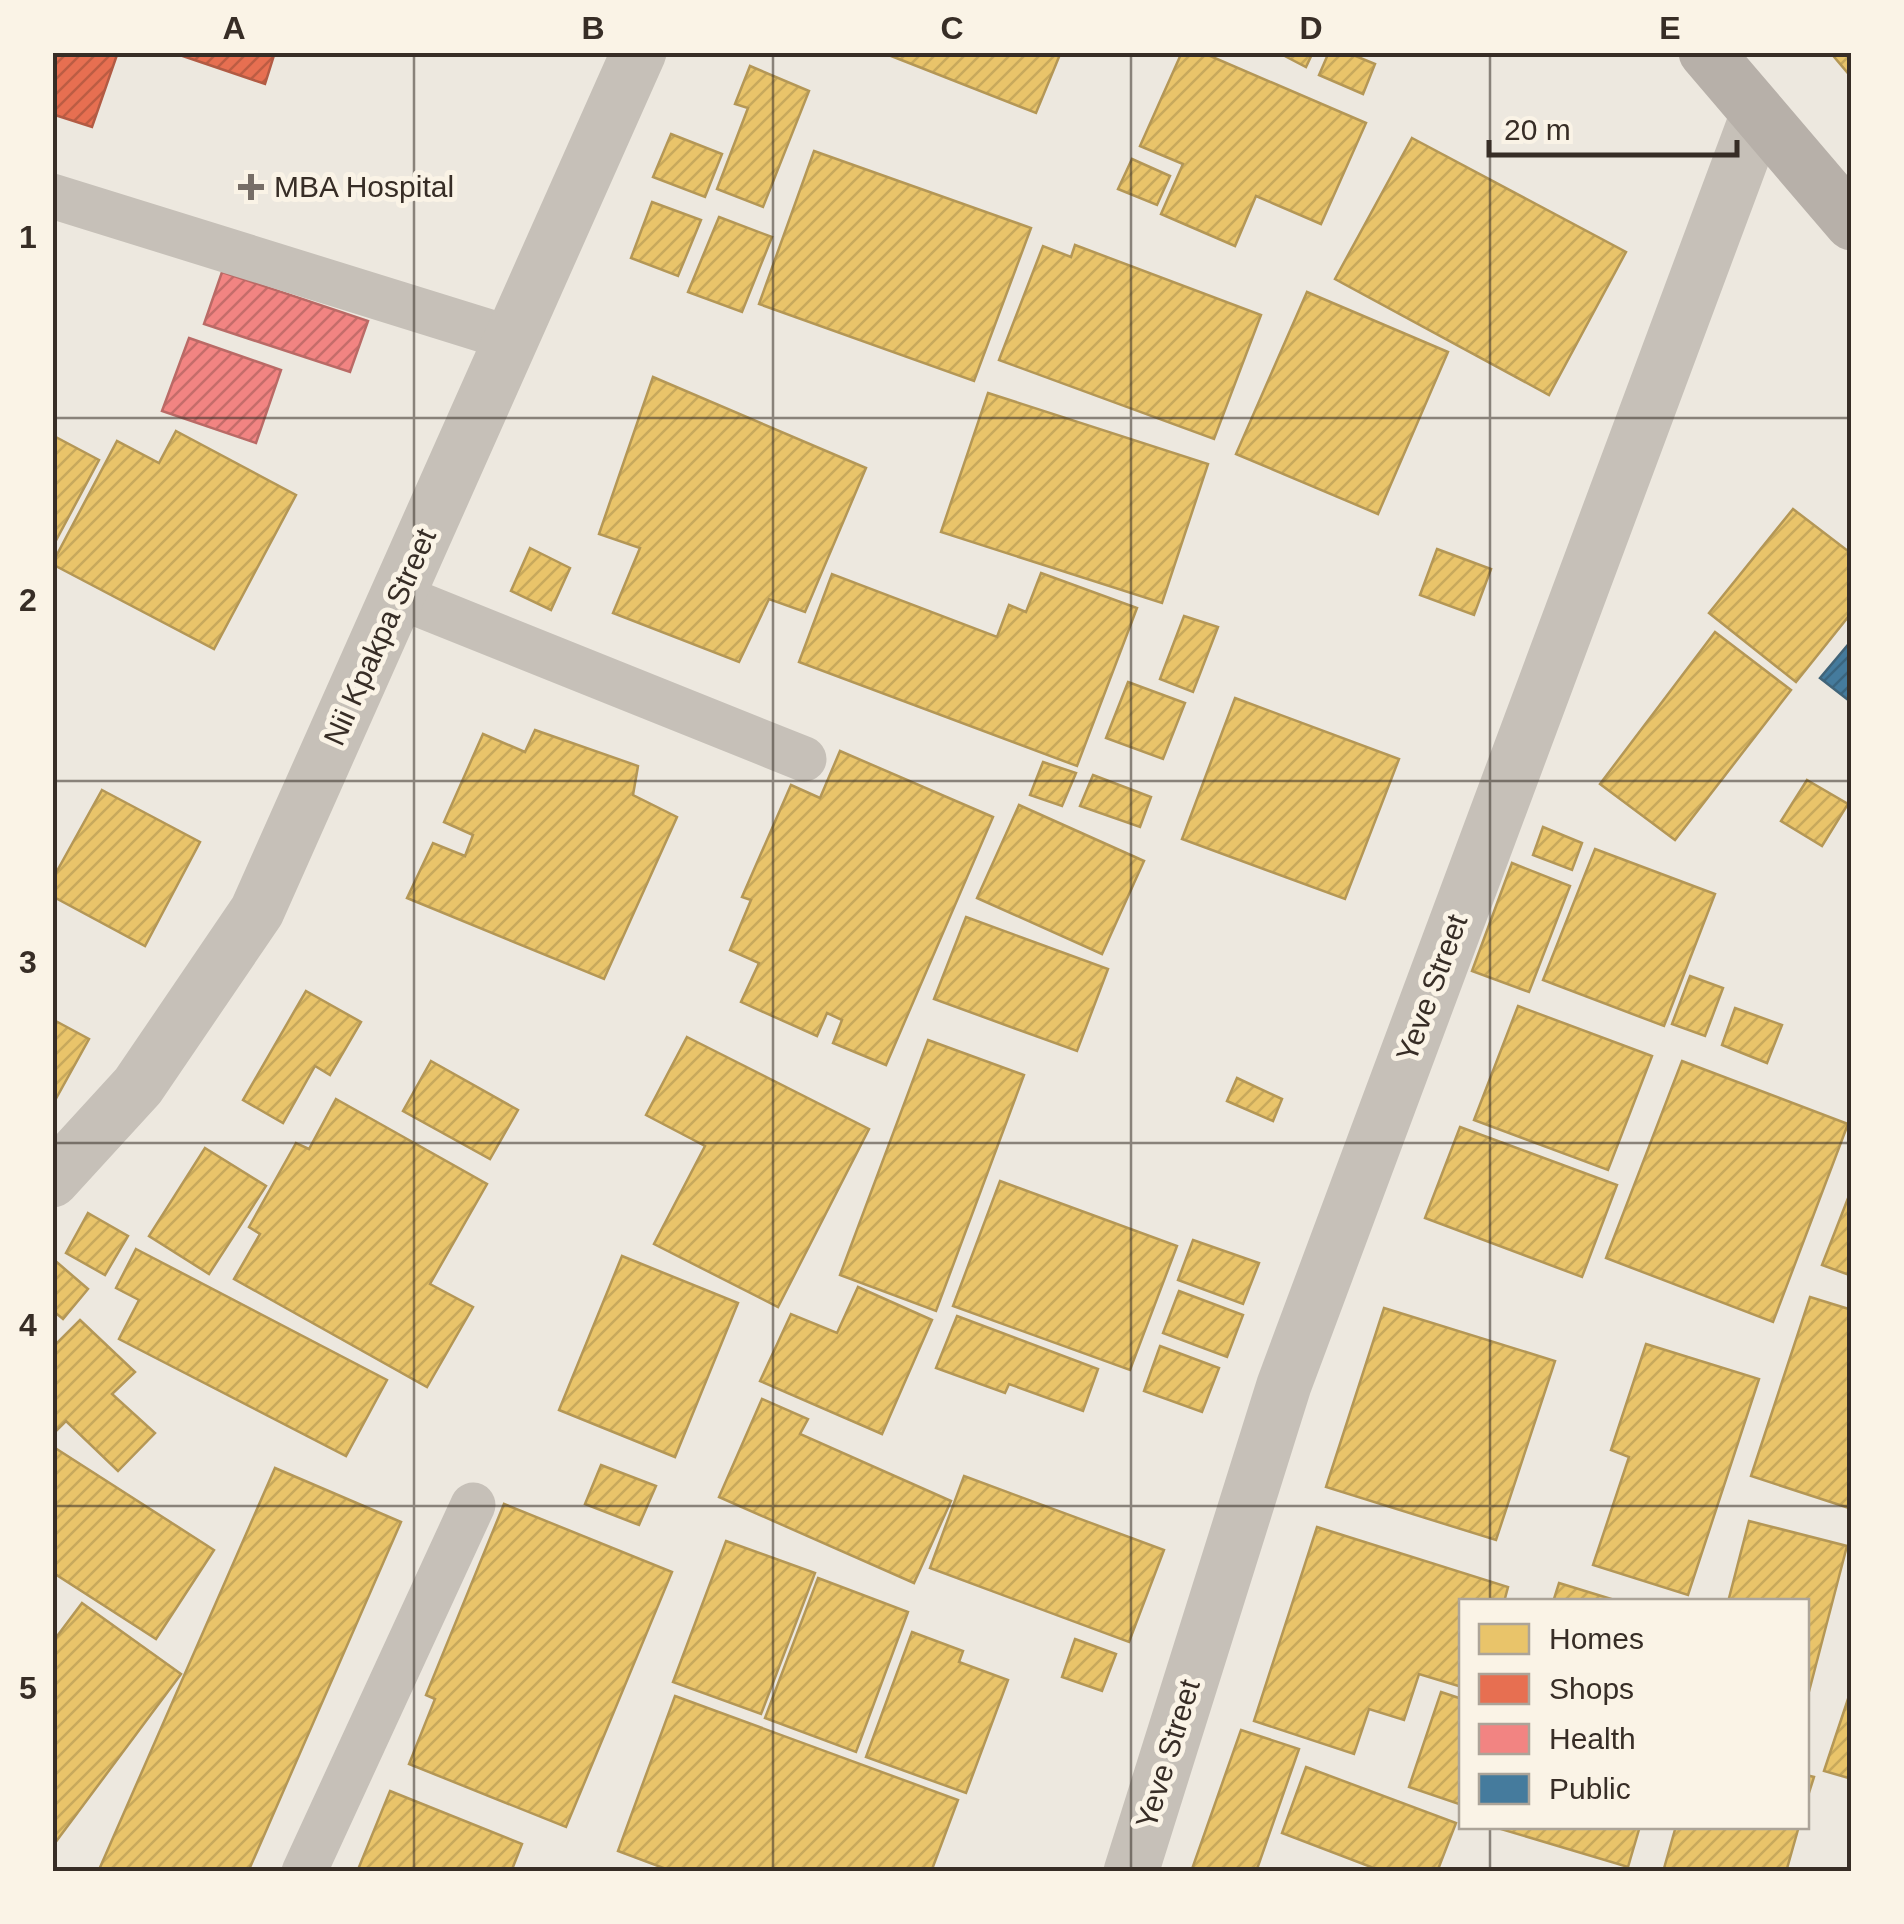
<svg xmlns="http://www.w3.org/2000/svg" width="1904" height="1924" font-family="Helvetica,sans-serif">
<defs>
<pattern id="homes-hatch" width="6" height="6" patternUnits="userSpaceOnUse" patternTransform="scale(2.5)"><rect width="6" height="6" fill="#e9c46a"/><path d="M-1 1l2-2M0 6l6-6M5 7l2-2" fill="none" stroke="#c8a95c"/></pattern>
<pattern id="shops-hatch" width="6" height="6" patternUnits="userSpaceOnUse" patternTransform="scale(2.5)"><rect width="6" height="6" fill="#e76f51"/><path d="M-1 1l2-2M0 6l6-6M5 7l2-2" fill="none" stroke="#bc5c43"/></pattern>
<pattern id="health-hatch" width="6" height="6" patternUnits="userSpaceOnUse" patternTransform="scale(2.5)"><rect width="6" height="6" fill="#f28482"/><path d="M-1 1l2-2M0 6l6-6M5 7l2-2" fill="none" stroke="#c56c6a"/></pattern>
<pattern id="public-hatch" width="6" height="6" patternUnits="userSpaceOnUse" patternTransform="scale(2.5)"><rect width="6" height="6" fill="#457b9d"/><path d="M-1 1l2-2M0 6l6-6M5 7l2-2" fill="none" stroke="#3a6580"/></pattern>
</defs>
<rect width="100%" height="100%" fill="#ede8df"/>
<g fill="url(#homes-hatch)" stroke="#b49756" stroke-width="2.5">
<polygon points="881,52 1061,52 1036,113"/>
<polygon points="1182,52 1201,52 1366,123 1321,224 1256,196 1235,246 1161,214 1183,164 1140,146"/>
<polygon points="1277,52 1313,52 1306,67"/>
<polygon points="1329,52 1346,52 1375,64 1363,94 1319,75"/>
<polygon points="1830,52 1852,52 1852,78"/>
<polygon points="750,66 809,91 763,207 717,189 748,108 735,104"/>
<polygon points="671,134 722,154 705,197 653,177"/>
<polygon points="1412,138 1626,252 1549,395 1335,279"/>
<polygon points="814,151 1031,228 974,381 759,304"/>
<polygon points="1132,159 1170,176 1157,205 1118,189"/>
<polygon points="652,202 701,220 678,276 631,258"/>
<polygon points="719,217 772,237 742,312 688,292"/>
<polygon points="1075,245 1261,315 1214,439 999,360 1043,246 1071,257"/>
<polygon points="1307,292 1448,352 1378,514 1236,454"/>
<polygon points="653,377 866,468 805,612 769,599 739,662 613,613 640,548 599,534"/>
<polygon points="988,393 1208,464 1162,603 941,532"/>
<polygon points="176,431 296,495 214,649 52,564 117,441 159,463"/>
<polygon points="52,435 99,460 52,548"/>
<polygon points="1793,509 1852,554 1852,612 1796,682 1709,613"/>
<polygon points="530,548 570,568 551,610 511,591"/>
<polygon points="1437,549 1491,569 1474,615 1420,595"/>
<polygon points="1041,573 1137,608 1077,766 799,662 832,574 997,637 1009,605 1026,612"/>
<polygon points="1184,616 1218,627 1193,692 1160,679"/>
<polygon points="1715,632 1791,690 1675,840 1600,784"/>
<polygon points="1128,682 1185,703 1163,759 1106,738"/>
<polygon points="1235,698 1399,759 1345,899 1182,839"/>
<polygon points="535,730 638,766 633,795 677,817 604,979 407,898 433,843 465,856 473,835 444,822 483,734 525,752"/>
<polygon points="840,751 993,817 886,1065 833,1043 842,1020 827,1013 817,1036 741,1002 759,963 730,950 751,900 742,897 791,785 820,798"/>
<polygon points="1043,762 1076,773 1062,806 1030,795"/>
<polygon points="1093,775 1151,797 1140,827 1080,806"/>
<polygon points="1807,780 1848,804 1822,846 1781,821"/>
<polygon points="102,790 200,842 145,946 52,896 52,880"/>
<polygon points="1019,805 1144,861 1102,954 977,898"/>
<polygon points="1543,827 1582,843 1572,870 1533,855"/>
<polygon points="1595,849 1715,894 1664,1026 1543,980"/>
<polygon points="1512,863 1570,886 1529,992 1472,971"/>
<polygon points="966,917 1108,969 1077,1051 934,999"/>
<polygon points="1690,976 1723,988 1705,1036 1672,1024"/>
<polygon points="306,991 361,1022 330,1075 315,1066 283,1123 243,1100"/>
<polygon points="1518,1006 1652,1056 1608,1170 1474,1120"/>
<polygon points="1735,1008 1782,1025 1767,1063 1722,1045"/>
<polygon points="52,1019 89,1039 53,1104 52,1104"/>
<polygon points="687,1037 869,1129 778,1307 654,1244 705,1146 646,1115"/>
<polygon points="928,1040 1024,1075 936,1311 840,1275"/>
<polygon points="431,1061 518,1110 490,1159 403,1111"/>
<polygon points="1682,1061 1848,1124 1773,1322 1606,1258"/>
<polygon points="1237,1078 1282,1099 1273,1121 1227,1101"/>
<polygon points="336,1099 487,1184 430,1284 473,1307 427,1387 234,1279 260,1234 249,1227 296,1143 309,1149"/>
<polygon points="1460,1127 1617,1185 1582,1277 1425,1218"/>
<polygon points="205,1148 266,1186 209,1274 149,1236"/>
<polygon points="1000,1181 1177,1246 1130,1370 953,1306"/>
<polygon points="1852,1188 1852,1276 1822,1265"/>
<polygon points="88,1213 128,1236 105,1275 66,1253"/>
<polygon points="1193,1240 1259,1263 1243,1304 1178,1280"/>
<polygon points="136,1249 387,1380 346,1456 119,1339 139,1300 116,1288"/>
<polygon points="622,1256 738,1303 675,1457 559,1410"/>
<polygon points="52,1258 88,1289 63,1319 52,1310"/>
<polygon points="858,1287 932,1320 882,1434 760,1381 791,1314 837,1333"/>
<polygon points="1179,1291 1243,1315 1227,1357 1163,1333"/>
<polygon points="1810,1297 1852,1310 1852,1509 1751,1476"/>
<polygon points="1384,1308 1555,1361 1496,1540 1326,1487"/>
<polygon points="957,1316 1098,1369 1083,1411 1009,1384 1005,1393 936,1368"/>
<polygon points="80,1320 135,1372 112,1394 155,1433 118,1471 66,1421 52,1435 52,1348"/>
<polygon points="1646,1344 1759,1379 1688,1595 1593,1565 1629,1457 1611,1450"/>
<polygon points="1160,1346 1219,1368 1202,1412 1144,1391"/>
<polygon points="762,1399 808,1419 800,1434 951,1501 914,1583 719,1497"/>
<polygon points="52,1446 214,1550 156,1639 52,1572"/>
<polygon points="601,1465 656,1486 639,1525 585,1504"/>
<polygon points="275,1468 401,1522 248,1872 98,1872"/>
<polygon points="964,1476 1164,1550 1129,1642 930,1568"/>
<polygon points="504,1504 672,1572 566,1827 409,1764 435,1699 426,1695"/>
<polygon points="1749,1521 1847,1546 1806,1703 1806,1602 1728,1602"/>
<polygon points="1317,1527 1508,1587 1504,1602 1462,1602 1462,1687 1419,1674 1404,1720 1369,1709 1354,1754 1254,1721"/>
<polygon points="726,1541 815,1573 761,1714 673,1682"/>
<polygon points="818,1578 908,1612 856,1752 765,1718"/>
<polygon points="1559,1583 1621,1602 1553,1602"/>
<polygon points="82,1603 181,1674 52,1847 52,1643"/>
<polygon points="912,1632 963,1651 959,1662 1008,1680 966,1793 866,1757"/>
<polygon points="1075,1639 1116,1654 1102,1691 1062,1677"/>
<polygon points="1852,1687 1852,1779 1824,1771"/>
<polygon points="1441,1692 1462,1699 1462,1805 1409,1787"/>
<polygon points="675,1696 958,1800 931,1872 674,1872 618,1851"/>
<polygon points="1241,1730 1299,1749 1256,1872 1191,1872"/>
<polygon points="1306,1767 1456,1823 1437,1872 1384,1872 1282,1833"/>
<polygon points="1806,1775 1814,1777 1806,1802"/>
<polygon points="390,1791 522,1844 511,1872 357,1872"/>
<polygon points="1491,1826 1640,1826 1628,1867"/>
<polygon points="1676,1826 1799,1826 1786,1872 1663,1872"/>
</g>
<g fill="url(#shops-hatch)" stroke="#b25b44" stroke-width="2.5">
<polygon points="52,52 118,52 92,127 52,114"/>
<polygon points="171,52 275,52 265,84"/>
</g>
<g fill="url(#health-hatch)" stroke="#ba6a66" stroke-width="2.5">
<polygon points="222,272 368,321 350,372 204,324"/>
<polygon points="189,338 281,370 256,443 162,411"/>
</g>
<polygon fill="url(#public-hatch)" stroke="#416479" stroke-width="2.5" points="1852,640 1852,703 1820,678"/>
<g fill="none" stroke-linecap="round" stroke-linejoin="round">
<g stroke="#c6c0b8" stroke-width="45">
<polyline points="52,196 512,339"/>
<polyline points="398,596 804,759"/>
<polyline points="304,1872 473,1505"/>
</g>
<g stroke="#c6c0b8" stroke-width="55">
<polyline points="52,1180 138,1086 257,911 639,52"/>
<polyline points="1131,1872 1284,1385 1758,114"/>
</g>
<polyline stroke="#b7b0a9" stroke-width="55" points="1706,52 1852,223"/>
</g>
<path fill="none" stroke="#372d26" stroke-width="2.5" stroke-opacity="0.55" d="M414,52V1872M773,52V1872M1131,52V1872M1490,52V1602M52,418H1852M52,781H1852M52,1143H1852M52,1506H1852M1490,1826V1872"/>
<path fill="#776e67" stroke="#faf3e6" stroke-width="4" d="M246 172h10v10h10v10h-10v10h-10v-10h-10v-10h10z"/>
<g text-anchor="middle" stroke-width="10" stroke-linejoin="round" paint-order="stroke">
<g font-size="30" fill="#372d26" stroke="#faf3e6" text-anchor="start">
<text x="274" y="197">MBA Hospital</text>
</g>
<g font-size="30" fill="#372d26" stroke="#faf3e6">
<text transform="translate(380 637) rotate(-66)" y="10">Nii Kpakpa Street</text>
<text transform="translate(1432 988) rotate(-70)" y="10">Yeve Street</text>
<text transform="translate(1168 1754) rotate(-73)" y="10">Yeve Street</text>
</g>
</g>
<rect width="1904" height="1924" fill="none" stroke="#faf3e6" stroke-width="110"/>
<rect x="1459" y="1599" width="350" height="230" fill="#faf3e6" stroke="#aca499" stroke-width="2.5"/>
<rect x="1479" y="1624" width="50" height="30" fill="#e9c46a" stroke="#aca499" stroke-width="2.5"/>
<text x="1549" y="1649" font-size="30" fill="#372d26">Homes</text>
<rect x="1479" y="1674" width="50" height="30" fill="#e76f51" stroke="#aca499" stroke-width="2.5"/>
<text x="1549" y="1699" font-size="30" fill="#372d26">Shops</text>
<rect x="1479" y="1724" width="50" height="30" fill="#f28482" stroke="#aca499" stroke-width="2.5"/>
<text x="1549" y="1749" font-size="30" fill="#372d26">Health</text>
<rect x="1479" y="1774" width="50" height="30" fill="#457b9d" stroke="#aca499" stroke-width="2.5"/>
<text x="1549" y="1799" font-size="30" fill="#372d26">Public</text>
<path d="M1489 140v15h248v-15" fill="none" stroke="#372d26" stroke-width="5"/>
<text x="1504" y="140" font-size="30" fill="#372d26" stroke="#faf3e6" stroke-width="8" paint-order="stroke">20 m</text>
<rect x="55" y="55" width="1794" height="1814" fill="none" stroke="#372d26" stroke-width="4"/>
<g font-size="32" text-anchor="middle" font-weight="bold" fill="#372d26">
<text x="234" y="39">A</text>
<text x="593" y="39">B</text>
<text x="952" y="39">C</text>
<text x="1311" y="39">D</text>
<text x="1670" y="39">E</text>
<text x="28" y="248">1</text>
<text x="28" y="611">2</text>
<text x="28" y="973">3</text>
<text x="28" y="1336">4</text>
<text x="28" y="1699">5</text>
</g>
</svg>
